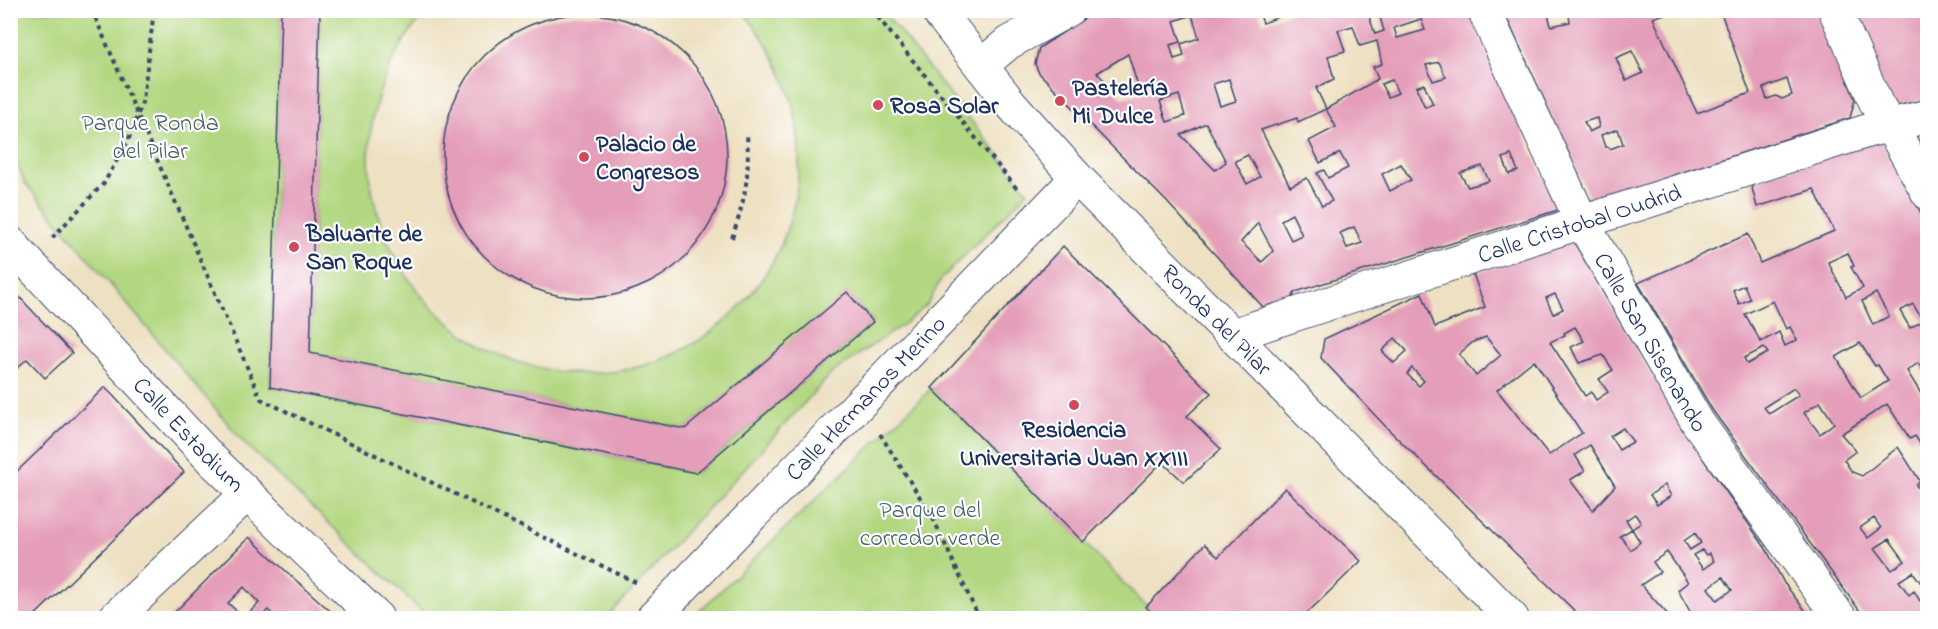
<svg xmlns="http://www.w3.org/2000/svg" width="1938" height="629" font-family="'Indie Flower',sans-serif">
<rect width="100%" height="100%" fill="#fff"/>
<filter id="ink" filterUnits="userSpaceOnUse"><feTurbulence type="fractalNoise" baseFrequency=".0167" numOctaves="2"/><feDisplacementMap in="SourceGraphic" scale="12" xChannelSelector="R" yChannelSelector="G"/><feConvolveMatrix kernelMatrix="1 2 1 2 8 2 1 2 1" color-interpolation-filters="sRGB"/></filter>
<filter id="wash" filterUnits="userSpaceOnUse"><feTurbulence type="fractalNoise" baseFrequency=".008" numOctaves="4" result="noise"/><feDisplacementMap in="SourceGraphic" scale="24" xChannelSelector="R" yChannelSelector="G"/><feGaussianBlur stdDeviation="1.35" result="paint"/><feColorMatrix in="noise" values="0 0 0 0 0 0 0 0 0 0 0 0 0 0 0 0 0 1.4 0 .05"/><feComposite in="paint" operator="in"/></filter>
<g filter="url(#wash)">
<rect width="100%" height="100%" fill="#eee1c2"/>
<g fill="#b2d780" stroke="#66836f" stroke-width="1.5">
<path d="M10,11H281L270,387L696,473L873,322L872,320L847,293L685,429L310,353L320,11H427C379,64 356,141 377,211C424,375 625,431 743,303C779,264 798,214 799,161C801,105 778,52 742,11H883L1028,192L942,278L927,305L904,324L832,373L607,618H429L245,444L25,183L11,148Z"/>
<polygon points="932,388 1158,618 692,618"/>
</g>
<g id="blocks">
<g fill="#e49eb9" fill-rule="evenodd">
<polygon points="281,10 320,10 310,353 685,429 847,292 873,322 696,473 270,387"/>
<polygon points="989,10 1030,10 1018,19 991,14"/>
<path d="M1097,10H1258L1263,23L1292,12L1291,10H1367L1375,34L1384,31L1378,10H1468L1558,210L1295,292L1292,299L1263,307L1167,202L1039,73L1035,64L1039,48ZM1192,15L1199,38L1181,44L1184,56L1174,59L1170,45L1181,42L1174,21ZM1421,19L1425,30L1397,38L1394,28ZM1353,26L1360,46L1377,41L1382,64L1373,67L1378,79L1326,109L1336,127L1309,141L1320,163L1340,153L1348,168L1328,178L1324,170L1317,173L1332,201L1322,206L1307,178L1290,186L1261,130L1297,118L1298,122L1326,109L1316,88L1334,79L1328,56L1345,51L1338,30ZM1128,54L1140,93L1122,98L1097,73ZM1439,62L1446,77L1433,81L1426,65ZM1229,79L1236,101L1220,106L1213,84ZM1392,80L1398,93L1388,97L1381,84ZM1424,84L1433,104L1425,107L1416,87ZM1179,95L1185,116L1167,122L1160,101ZM1206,123L1226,162L1215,170L1181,135ZM1248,155L1260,177L1247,184L1235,161ZM1511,155L1518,171L1509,174L1503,158ZM1401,164L1411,180L1390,191L1382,174ZM1482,166L1489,181L1468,187L1460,173ZM1292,214L1302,235L1291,240L1281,220ZM1258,223L1273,251L1262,262L1241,242ZM1354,227L1362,243L1347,248L1340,233Z"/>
<path d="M1503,10H1547L1551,26L1570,22L1568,10H1676L1653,18L1697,113L1750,93L1720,10H1820L1855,99L1850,118L1680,173L1592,204ZM1632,51L1643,73L1626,81L1616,58ZM1787,79L1792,95L1782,99L1776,96L1767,99L1763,88ZM1597,118L1599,127L1589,132L1584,122ZM1618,129L1623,144L1610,149L1609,147H1605L1601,135Z"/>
<polygon points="1848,10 1928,10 1928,99 1892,107"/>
<circle cx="585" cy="156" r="142"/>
<polygon points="1928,131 1928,157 1915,135"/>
<path d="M1881,139L1928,226V377L1918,363L1907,371L1928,405V455L1915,436L1910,439L1887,404L1841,434L1856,451L1844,460L1852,472L1862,476L1898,447L1920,481L1916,485L1928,501V583L1923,586L1913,572L1899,581L1909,595L1914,591L1920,601L1928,596V618H1865L1713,411L1638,283L1748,234L1760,263L1834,231L1814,189L1757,207L1750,180ZM1848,253L1854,266L1851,267L1863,288L1846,297L1828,262ZM1744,285L1750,299L1739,304L1733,290ZM1876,293L1889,316L1873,325L1862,301ZM1773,301L1786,329L1790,327L1797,340L1785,346L1779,332L1761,342L1745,314ZM1913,304L1923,321L1910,328L1900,311ZM1860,343L1875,366L1878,365L1888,381L1861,398L1836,357ZM1764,348L1768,353L1747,364L1744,358ZM1794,388L1799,395L1769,414L1764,407ZM1820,402L1834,423L1820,434L1804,413ZM1874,518L1881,528L1868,538L1860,528ZM1889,539L1905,561L1892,570L1875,548Z"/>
<path d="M1574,242L1639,354L1704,460L1766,549L1784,583L1811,618H1689L1692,615L1678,590L1688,582L1667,552L1653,562L1660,572L1641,585L1671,618H1582L1388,429L1321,358L1324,339L1422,293L1435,327L1485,307L1473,274ZM1555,294L1563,309L1553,314L1546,298ZM1575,327L1584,341L1571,347L1579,363L1603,355L1613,370L1599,379L1608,392L1596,400L1591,392L1585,396L1550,342L1565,335L1564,333ZM1486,337L1501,355L1476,376L1459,354L1473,342ZM1395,338L1407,351L1394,363L1382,351ZM1534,360L1582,433L1549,455L1497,390ZM1412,368L1424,381L1419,386L1407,374ZM1623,428L1633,442L1619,450L1610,436ZM1590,445L1615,486L1593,510L1570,480L1585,471L1575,455ZM1665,485L1671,496L1657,505L1650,495ZM1635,514L1641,523L1632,529L1640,542L1631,550L1620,536L1632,529L1626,520ZM1695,533L1701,543L1690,550L1684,541ZM1702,550L1706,555L1709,553L1714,561L1703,569L1693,555ZM1723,577L1732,590L1717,600L1708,588Z"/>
<polygon points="1063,246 1211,393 1187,416 1221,449 1184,482 1162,462 1083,542 932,388"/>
<polygon points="10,287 72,353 45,378 27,359 10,375"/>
<polygon points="105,387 184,472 32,618 10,618 10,478"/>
<polygon points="1285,488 1361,561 1302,618 1158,618 1146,607 1205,544 1218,557"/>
<polygon points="249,537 288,573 338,618 276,618 268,610 260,618 244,618 259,603 244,587 228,603 244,618 169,618"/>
</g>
</g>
</g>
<g filter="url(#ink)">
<use href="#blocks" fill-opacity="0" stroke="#3b4a6d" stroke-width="1.5"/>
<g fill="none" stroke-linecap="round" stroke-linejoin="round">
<defs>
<g id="street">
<path id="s1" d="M937,10L1011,104L1077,178L1512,618"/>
<path id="s2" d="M1484,10L1582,222L1698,423L1840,618"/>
<polyline points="1835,10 1877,105 1901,144 1928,193"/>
<polyline points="981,66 1008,43 1068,10"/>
<path id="s3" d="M10,243L213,461L377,618"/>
<path id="s4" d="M1233,335L1345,298L1867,131L1928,116"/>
<polyline points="115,618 247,494"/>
<path id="s5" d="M653,618L1077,178"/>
</g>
</defs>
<use href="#street" stroke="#3b4a6d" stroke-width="35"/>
<g stroke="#3b4a6d" stroke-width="4" stroke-dasharray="4.5 4.5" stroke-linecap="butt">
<polyline points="92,10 261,399 637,583"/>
<polyline points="783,10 784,12"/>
<polyline points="872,10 1017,189"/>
<polyline points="52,238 104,183 128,141 143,100 154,10"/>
<path d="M732,238C745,200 750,175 747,135"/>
<polyline points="880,434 933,518 979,618"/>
</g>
<use href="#street" stroke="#fff" stroke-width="33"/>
</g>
</g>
<g fill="#d1495b" stroke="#fff" stroke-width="2">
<circle cx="1060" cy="101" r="6"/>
<circle cx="878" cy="105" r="6"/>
<circle cx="584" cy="157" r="6"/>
<circle cx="294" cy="247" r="6"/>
<circle cx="1074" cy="405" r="6"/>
</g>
<g text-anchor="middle" stroke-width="4.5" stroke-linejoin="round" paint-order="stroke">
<g font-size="24" font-weight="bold" fill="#1b2f5e" stroke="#fff" text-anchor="start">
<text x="1072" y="95">Pastelería<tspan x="1072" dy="28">Mi Dulce</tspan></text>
<text x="890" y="113">Rosa Solar</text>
<text x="596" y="151">Palacio de<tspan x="596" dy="28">Congresos</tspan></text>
<text x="306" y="241">Baluarte de<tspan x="306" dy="28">San Roque</tspan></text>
<text x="1074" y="437" text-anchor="middle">Residencia<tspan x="1074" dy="28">Universitaria Juan XXIII</tspan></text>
</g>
<g font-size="24" fill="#486168" stroke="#fff">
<text x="150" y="130">Parque Ronda<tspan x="150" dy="28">del Pilar</tspan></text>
<text x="930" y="517">Parque del<tspan x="930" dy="28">corredor verde</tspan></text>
</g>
<g font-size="24" fill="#1b2f5e" stroke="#fff">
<text dy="8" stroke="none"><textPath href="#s4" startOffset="364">Calle Cristobal Oudrid</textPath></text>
<text dy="8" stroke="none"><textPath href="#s1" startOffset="418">Ronda del Pilar</textPath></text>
<text dy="8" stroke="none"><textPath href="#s2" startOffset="372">Calle San Sisenando</textPath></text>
<text dy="8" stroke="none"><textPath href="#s5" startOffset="306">Calle Hermanos Merino</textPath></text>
<text dy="8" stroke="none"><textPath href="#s3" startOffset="262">Calle Estadium</textPath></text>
</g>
</g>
<rect width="1938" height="629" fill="none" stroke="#fff" stroke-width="36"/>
</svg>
